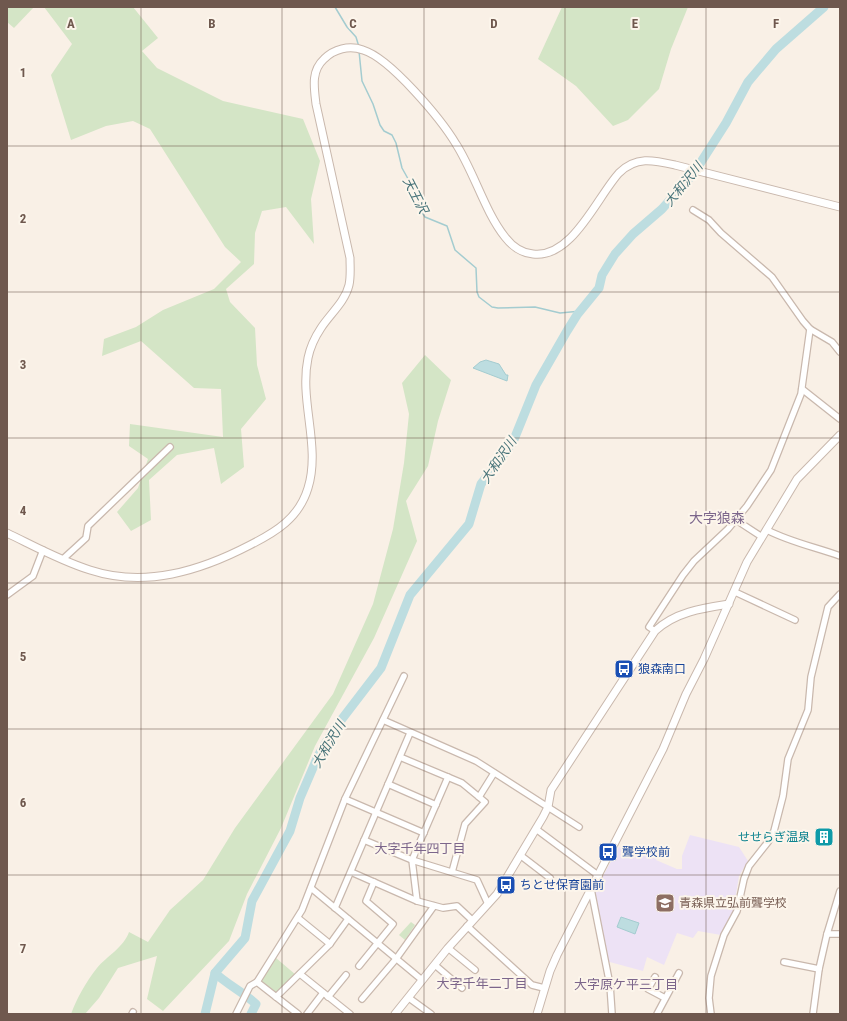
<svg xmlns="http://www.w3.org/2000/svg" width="847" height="1021" font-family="'Roboto Condensed','Noto Sans JP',sans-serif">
<rect width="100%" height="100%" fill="#f9f0e6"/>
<polygon fill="#ede2f5" points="690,835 739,847 748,861 739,876 733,912 721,935 698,931 693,938 677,933 664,965 647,957 643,971 606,961 593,894 619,847 640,857 645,848 659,853 656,860 677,869 682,869 682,856"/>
<g fill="#d4e5c6">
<polygon points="7,7 34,7 14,28 7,22"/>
<polygon points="44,7 133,7 158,38 142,51 157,68 223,101 303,119 320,161 311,199 314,244 286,207 262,211 255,233 254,264 226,289 230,302 255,328 257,365 266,399 241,429 244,467 221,484 214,448 177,455 149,480 151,520 131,531 117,512 138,488 148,459 129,446 130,424 223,437 221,389 194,388 141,341 102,356 104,339 136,327 163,310 214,289 241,262 225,247 150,129 133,121 106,126 71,140 51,75 72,44"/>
<polygon points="562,7 688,7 671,49 659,89 628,120 613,126 576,86 538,59"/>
<path d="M425,355L451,380L438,421L428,466L406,501L417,541L374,638L315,746L281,828L247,894L229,941L163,1011L147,999L157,956L118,968L99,998L85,1014H71C77,998 86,982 97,968C107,956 124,947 129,932L148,942L170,910L203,880L235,828L333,694L373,604L393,529L404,463L409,414L402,383Z"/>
<polygon points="411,922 415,925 405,940 399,935"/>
<polygon points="276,958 296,975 278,992 274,993 263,984 262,980"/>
</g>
<g fill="#bddde0" stroke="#a4ccd0">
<polygon points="486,360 499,364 506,375 508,375 507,381 473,368 480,362"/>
<polygon points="621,917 639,923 635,934 617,927"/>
</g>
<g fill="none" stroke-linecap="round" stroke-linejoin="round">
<g stroke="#a4ccd0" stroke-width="1.5">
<polyline points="335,7 347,27 356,37 359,47"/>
<polyline points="359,51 362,81 373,104 380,125 384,131 392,135 396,143 402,168 417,195 421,211 425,217 447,226 455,250 476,268 477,292 479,297 492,307 498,308 535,307 560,313 581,311"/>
</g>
<g stroke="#bddde0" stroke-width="9">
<path d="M215,973C228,985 243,992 256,1004L251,1014"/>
<polyline points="205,1014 215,973 245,938 252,901 290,831 300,798 318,756 332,732 381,668 410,595 469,524 481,484 513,442 536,385 567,331 577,315 599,288 602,275 615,254 633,234 662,209 694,173 726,123 748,82 776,49 824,7"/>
</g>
<defs>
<g id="minor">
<polyline points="693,210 709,220 721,233 772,277 803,321 810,329 832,342 840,352"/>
<polyline points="802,389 840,419"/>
<polyline points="736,520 762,537"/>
<path d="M767,530C790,542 815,547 840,556"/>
<polyline points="63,559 86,538 88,526 170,447"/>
<polyline points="735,592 795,620"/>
<polyline points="7,595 33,576 43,550"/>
<polyline points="655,631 649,627 683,575 694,561 728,529 747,506 771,470 801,394 810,329"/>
<polyline points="383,720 476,761 579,827"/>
<polyline points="400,757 462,783 479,797 494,773"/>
<polyline points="388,784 436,805"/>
<polyline points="345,799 424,833"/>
<polyline points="536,829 599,876"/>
<polyline points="364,840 412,860 477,880 488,904"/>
<polyline points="520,855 550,878"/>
<polyline points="351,872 417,901 443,908 457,906 472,920"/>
<polyline points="452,872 465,824 485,802 479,797"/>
<polyline points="311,888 422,980"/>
<polyline points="591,889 610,985 612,1014"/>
<polyline points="840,891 827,934 840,934"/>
<polyline points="417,901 412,860 448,777"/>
<polyline points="335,908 410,733"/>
<polyline points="298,918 330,944"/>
<polyline points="467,926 532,985 544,988"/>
<polyline points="448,948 475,970"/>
<polyline points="784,962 819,969"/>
<polyline points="435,965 462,988"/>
<polyline points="359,966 393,924 366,901 374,882"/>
<polyline points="300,974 350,1014"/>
<polyline points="655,977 648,989 665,998"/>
<polyline points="257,982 298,1014"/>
<polyline points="276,997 330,944 348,919"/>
<polyline points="328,997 346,975"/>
<polyline points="409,998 431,1014"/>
<polyline points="362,999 396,959 434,906"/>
<polyline points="132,1014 133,1012"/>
<polyline points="236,1014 250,986 257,982 302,910 345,799 404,676"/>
<polyline points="307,1014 323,993"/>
<polyline points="657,1014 679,973"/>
<polyline points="711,1014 709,998 711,976 724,935 737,911 744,879 749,866 768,842 774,831 783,796 788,759 808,710 811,677 828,607 840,594"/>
<polyline points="813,1014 819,969 827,934"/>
</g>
<g id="tertiary">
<path d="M7,533C34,546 61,561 90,570C145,588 200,571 250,545C276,532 299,518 308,488C321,446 299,401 308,358C310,348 315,337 321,328C330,314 345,302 349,285C351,276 350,267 350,258L316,104C314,87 311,71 324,59C334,49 349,45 363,50C390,58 441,119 456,144C474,172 485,212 505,237C512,246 521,253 533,254C572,259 597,197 619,173C636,156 653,160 675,165L840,207"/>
<path d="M395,1014L448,948L497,894L543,817L548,807L551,790L655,631C675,612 703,608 729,604"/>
<polyline points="537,1014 550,971 557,955 663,749 686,694 704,659 747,562 797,479 840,435"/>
</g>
</defs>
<use href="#minor" stroke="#c9b8ad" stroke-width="8"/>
<use href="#tertiary" stroke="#c9b8ad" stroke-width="9"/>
<use href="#minor" stroke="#fff" stroke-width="5.5"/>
<use href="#tertiary" stroke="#fff" stroke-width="7"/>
</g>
<path fill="none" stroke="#6f584e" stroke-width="1" stroke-opacity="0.55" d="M141,7V1014M282,7V1014M424,7V1014M565,7V1014M706,7V1014M7,146H840M7,292H840M7,438H840M7,583H840M7,729H840M7,875H840"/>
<defs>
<symbol id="bus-square" viewBox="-11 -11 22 22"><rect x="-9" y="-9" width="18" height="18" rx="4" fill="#1a4fb4" stroke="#fcf5eb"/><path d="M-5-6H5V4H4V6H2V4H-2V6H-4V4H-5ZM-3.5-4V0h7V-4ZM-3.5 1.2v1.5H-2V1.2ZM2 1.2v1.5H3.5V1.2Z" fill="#fff"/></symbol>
<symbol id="building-square" viewBox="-11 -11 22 22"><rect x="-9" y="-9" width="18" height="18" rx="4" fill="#0f9aa8" stroke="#fcf5eb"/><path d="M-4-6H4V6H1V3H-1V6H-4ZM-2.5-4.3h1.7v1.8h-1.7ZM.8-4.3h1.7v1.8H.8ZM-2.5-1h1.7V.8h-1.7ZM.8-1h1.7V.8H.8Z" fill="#fff"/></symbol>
<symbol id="school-square" viewBox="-11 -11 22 22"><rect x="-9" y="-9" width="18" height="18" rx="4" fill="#8d6e63" stroke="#fcf5eb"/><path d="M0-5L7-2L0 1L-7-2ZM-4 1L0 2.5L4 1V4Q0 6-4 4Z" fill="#fff"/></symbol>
</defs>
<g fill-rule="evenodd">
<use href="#bus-square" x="613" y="658" width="22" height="22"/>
<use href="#building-square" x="813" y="826" width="22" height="22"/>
<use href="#bus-square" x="597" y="841" width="22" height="22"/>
<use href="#bus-square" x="495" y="874" width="22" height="22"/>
<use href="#school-square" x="654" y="892" width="22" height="22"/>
</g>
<g text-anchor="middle" stroke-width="4" stroke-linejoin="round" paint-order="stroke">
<g font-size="12" fill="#164399" stroke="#fcf5eb" text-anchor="start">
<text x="638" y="673">狼森南口</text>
<text x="622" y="856">聾学校前</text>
<text x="520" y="889">ちとせ保育園前</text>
</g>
<g font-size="12" fill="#0d838f" stroke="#fcf5eb" text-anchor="end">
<text x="810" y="841">せせらぎ温泉</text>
</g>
<g font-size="12" fill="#785e54" stroke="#fcf5eb" text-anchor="start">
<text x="679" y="907">青森県立弘前聾学校</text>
</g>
<g font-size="13" font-style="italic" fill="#477379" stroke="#fcf5eb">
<text transform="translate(683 184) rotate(-51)" y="5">大和沢川</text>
<text transform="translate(416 195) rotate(63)" y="5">天王沢</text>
<text transform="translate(498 460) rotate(-56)" y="5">大和沢川</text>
<text transform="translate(328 744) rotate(-59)" y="5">大和沢川</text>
</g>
<g font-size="13" fill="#7c668b" stroke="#fcf5eb">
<text x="420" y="853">大字千年四丁目</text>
<text x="482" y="988">大字千年二丁目</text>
<text x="626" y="989">大字原ケ平三丁目</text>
</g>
<g font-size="14" fill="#7c668b" stroke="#fcf5eb">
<text x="717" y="523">大字狼森</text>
</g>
</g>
<g font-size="13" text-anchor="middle" font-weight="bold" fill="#6f584e" stroke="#fcf5eb" stroke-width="4" stroke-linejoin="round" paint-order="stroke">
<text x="71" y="28">A</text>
<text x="212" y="28">B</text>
<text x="353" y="28">C</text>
<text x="494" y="28">D</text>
<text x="635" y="28">E</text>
<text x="776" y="28">F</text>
<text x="23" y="77">1</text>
<text x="23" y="223">2</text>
<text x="23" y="369">3</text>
<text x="23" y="515">4</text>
<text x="23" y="661">5</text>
<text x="23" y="807">6</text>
<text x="23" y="953">7</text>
</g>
<rect width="847" height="1021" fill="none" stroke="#6f584e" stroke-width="16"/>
</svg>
